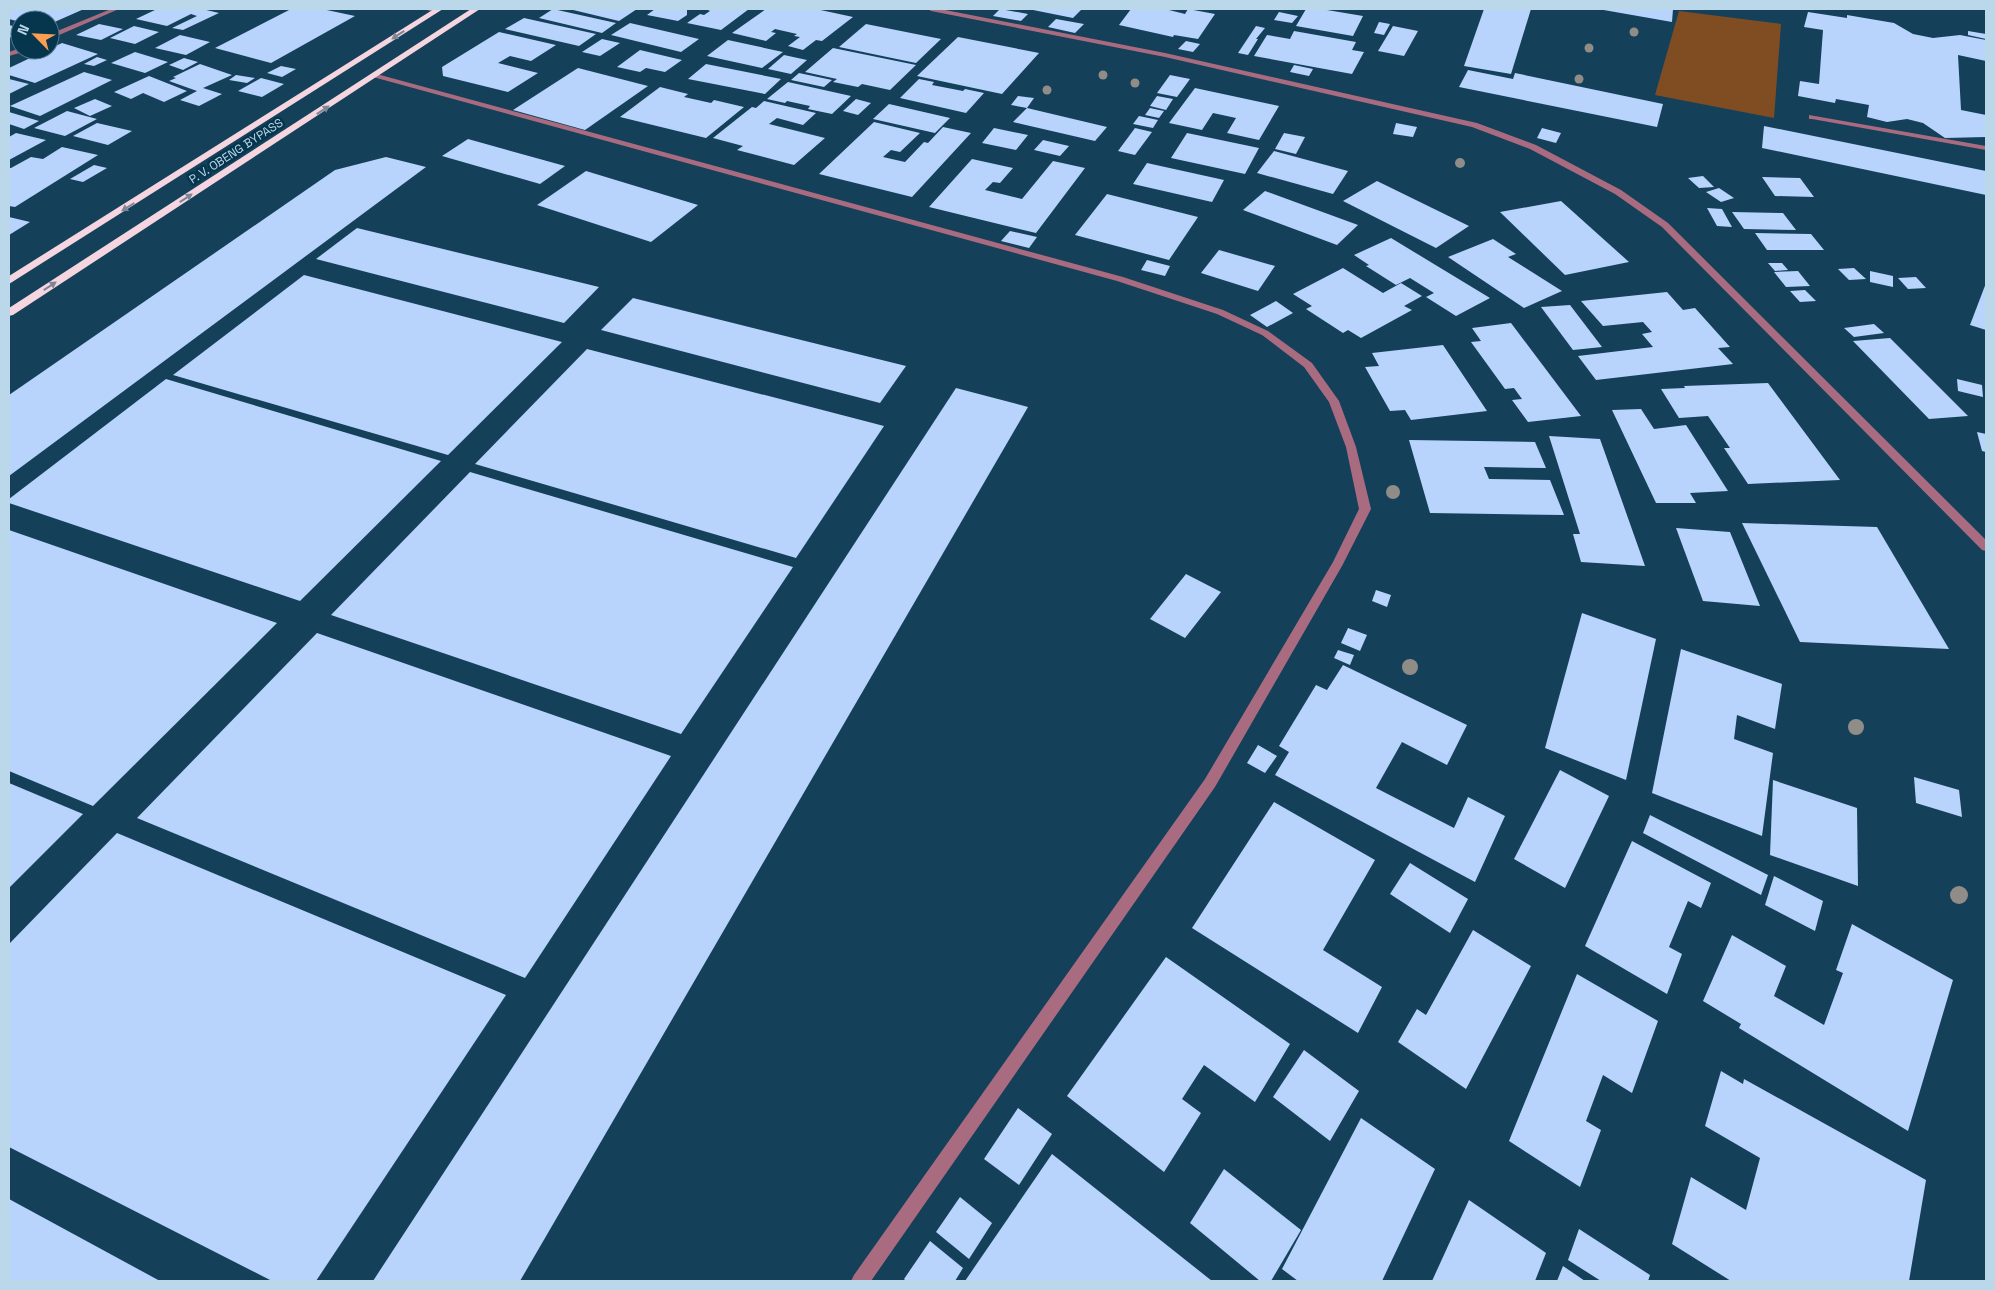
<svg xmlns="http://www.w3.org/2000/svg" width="1995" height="1290" font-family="'Space Grotesk',sans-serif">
<rect width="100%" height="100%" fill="#144059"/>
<polygon fill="#804d22" points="1679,11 1781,24 1774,118 1655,95"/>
<g fill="#b8d4fd">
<polygon points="9,9 84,9 50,24 50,20 20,20 20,22 9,19"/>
<polygon points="157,9 202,9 219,13 183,30 172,28 197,16 191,14 167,26 136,19"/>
<polygon points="291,9 322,9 355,16 271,63 215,48"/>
<polygon points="553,9 616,23 602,33 539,18"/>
<polygon points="569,9 637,9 619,21"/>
<polygon points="655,9 689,9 687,10 687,15 678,21 647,15"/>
<polygon points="706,9 749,9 721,30 687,23 700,14 704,15 710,11"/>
<polygon points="766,9 816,9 853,17 822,41 816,40 803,50 788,46 800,37 794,36 797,34 775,29 771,32 776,33 766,41 732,33"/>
<polygon points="1000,9 1028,14 1021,21 993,16"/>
<polygon points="1028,9 1082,9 1073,18"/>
<polygon points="1131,9 1165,9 1185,14 1188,9 1215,14 1198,39 1174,35 1173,37 1119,25"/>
<polygon points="1306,9 1321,9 1363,16 1353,36 1296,26"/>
<polygon points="1484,9 1531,9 1511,74 1464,66"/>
<polygon points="1598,9 1673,9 1672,22"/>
<polygon points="1279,12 1298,16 1292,23 1274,20"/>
<polygon points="1808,12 1847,18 1847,15 1894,23 1913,34 1933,38 1960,35 1986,40 1986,61 1958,55 1961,110 1986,115 1986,137 1945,138 1923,123 1907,119 1887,122 1867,117 1869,105 1836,99 1835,103 1798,96 1800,81 1819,84 1823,30 1804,27"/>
<polygon points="524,18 596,34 579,46 505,29"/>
<polygon points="1056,19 1084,24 1075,33 1048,27"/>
<polygon points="1379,22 1390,24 1384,35 1374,33"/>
<polygon points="630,23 699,39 681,52 611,35"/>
<polygon points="99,24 123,29 101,40 76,35"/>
<polygon points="866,24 941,39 916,63 839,47"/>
<polygon points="9,25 20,28 20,33 9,38"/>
<polygon points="134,26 159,32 135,44 110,38"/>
<polygon points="1256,26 1265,28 1256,39 1258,39 1248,55 1238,53"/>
<polygon points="1393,26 1418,31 1404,56 1378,51"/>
<polygon points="1294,31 1356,42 1352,50 1364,52 1352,74 1254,56 1267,35 1290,39"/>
<polygon points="1968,31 1986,34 1986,39 1968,35"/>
<polygon points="499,32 556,45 531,61 510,56 498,63 538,73 508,92 443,76 442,67"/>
<polygon points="180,35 210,42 186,55 155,48"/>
<polygon points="958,37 1039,53 1002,94 917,76"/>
<polygon points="602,39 620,43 600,56 582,52"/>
<polygon points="728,40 783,52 762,68 707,56"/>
<polygon points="1186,41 1200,44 1193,52 1178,49"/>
<polygon points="62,43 98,54 35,83 9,75 9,68"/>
<polygon points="833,48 916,65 890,90 862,84 858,87 833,82 837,79 805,72"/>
<polygon points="640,50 682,60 665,72 646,68 640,72 617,67"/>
<polygon points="135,52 168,62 145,73 111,63"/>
<polygon points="784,55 807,60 791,74 768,69"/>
<polygon points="97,57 107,60 94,66 84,64"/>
<polygon points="184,58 198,62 183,70 169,65"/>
<polygon points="200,64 232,75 203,88 222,94 199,106 180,100 197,91 169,81 176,78 173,77"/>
<polygon points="706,64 781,79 765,94 688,79"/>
<polygon points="1294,65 1313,69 1309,76 1290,72"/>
<polygon points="281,66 296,69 282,77 267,73"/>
<polygon points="578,68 648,86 585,130 513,110"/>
<polygon points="1468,70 1513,79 1515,73 1663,104 1657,127 1459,87"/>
<polygon points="84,72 112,80 40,116 10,106"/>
<polygon points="799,73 832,80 824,87 791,80"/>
<polygon points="236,75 255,78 247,83 229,80"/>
<polygon points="1170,75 1190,79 1177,97 1157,93"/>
<polygon points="149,76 187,91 164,102 143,93 131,99 114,92"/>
<polygon points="261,78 284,84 262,97 238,91"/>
<polygon points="9,79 29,84 9,94"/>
<polygon points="919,79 934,82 932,85 963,91 965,89 984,93 966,113 900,98"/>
<polygon points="788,82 851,96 832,114 808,109 810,106 787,101 785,103 767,99"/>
<polygon points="660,87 688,94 684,97 711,103 714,100 744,107 706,138 620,117"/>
<polygon points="1195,88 1279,106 1259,140 1227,133 1236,118 1213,113 1202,130 1169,123"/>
<polygon points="1018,96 1034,98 1027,108 1011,105"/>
<polygon points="1157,96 1173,99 1166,110 1150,106"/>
<polygon points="95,99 112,106 90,116 74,108"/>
<polygon points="856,99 871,103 858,115 843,111"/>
<polygon points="764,101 816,113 803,125 777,118 769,124 825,138 794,165 737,150 743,146 713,138 752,107 756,108"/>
<polygon points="889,104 950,118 935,133 873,119"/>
<polygon points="1027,108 1107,127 1095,141 1013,122"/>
<polygon points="1150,108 1164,111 1159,118 1145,115"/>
<polygon points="67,111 97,119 65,136 34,128"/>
<polygon points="9,112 39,121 24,129 9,124"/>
<polygon points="1139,116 1158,120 1153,128 1133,124"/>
<polygon points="874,122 920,133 900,152 891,150 883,157 905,162 924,142 928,143 943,127 971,133 912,197 819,174"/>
<polygon points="97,123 132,131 108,145 73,136"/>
<polygon points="1396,123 1417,127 1413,137 1393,134"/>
<polygon points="1764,126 1986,171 1986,195 1762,148"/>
<polygon points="994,128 1028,135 1016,150 982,143"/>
<polygon points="1135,128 1152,132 1135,155 1118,151"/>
<polygon points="1542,128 1561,133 1556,143 1537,138"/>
<polygon points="16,133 46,140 9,160 9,137"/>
<polygon points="1187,133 1259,148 1245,174 1171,158"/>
<polygon points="1284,133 1305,137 1296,154 1275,149"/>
<polygon points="468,139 565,166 540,184 442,156"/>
<polygon points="1043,140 1069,146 1060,156 1034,150"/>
<polygon points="62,147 98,155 15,207 9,206 9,168 11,168 31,157 43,159"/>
<polygon points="1274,151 1348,171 1333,194 1257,173"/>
<polygon points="386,157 426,167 9,476 9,395 335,170"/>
<polygon points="972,159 1013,168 1000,183 993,182 985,190 1022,199 1053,161 1085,168 1036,233 929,207"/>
<polygon points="1147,163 1224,180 1212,202 1133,184"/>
<polygon points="94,165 107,168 83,182 70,179"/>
<polygon points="586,171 698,205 651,242 537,205"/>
<polygon points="1703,176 1714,187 1699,188 1688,178"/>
<polygon points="1762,177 1800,178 1814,197 1775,196"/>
<polygon points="1377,181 1469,226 1436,248 1343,201"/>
<polygon points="1719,188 1734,198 1721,202 1706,192"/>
<polygon points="1265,191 1358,225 1337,245 1243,210"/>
<polygon points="1107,194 1198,217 1169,260 1075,235"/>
<polygon points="1561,201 1629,262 1565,275 1500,212"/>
<polygon points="1707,208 1722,209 1732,227 1717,226"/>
<polygon points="1732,212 1783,213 1796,230 1744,229"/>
<polygon points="9,217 30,222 9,235"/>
<polygon points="357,228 599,287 564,323 316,259"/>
<polygon points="1010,231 1037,237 1029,248 1001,241"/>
<polygon points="1755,233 1811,234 1824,250 1767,250"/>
<polygon points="1391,238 1490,298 1456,316 1426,297 1434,293 1410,278 1396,285 1366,266 1369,265 1354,255"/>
<polygon points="1493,239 1516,254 1508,257 1562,291 1524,308 1448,257"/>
<polygon points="1219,250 1275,266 1258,291 1201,273"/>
<polygon points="1147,260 1170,266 1165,276 1141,270"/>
<polygon points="1768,263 1782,263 1788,270 1775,271"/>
<polygon points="1343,268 1383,293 1401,283 1422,296 1404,306 1412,310 1361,338 1348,330 1343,333 1306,309 1312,306 1293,294"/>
<polygon points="1854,268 1866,279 1849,280 1838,269"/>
<polygon points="1798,271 1810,286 1786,287 1774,272"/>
<polygon points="1870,271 1893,276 1893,287 1870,282"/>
<polygon points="304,275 562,342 448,455 173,375"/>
<polygon points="1916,277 1926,288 1908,289 1898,278"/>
<polygon points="1986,283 1986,330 1970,325"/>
<polygon points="1805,290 1816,301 1800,302 1790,291"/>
<polygon points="1667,292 1683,310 1695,308 1730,347 1718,348 1733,364 1596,380 1578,356 1653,347 1642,334 1652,332 1643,322 1603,326 1581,301"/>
<polygon points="633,298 906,366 880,403 601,330"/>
<polygon points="1276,301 1293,313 1267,327 1250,315"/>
<polygon points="1570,305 1602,347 1573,350 1541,307"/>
<polygon points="1511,323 1581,416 1528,422 1512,400 1522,399 1514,388 1505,389 1471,342 1481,341 1472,328"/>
<polygon points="1874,324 1884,333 1854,337 1844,328"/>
<polygon points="1890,338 1968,416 1929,419 1853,341"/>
<polygon points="1443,345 1487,411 1411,420 1405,410 1390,411 1365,367 1379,366 1372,353"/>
<polygon points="587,349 884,426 796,558 475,464"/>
<polygon points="166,379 441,461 300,601 9,503 9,499"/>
<polygon points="1957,379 1982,385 1983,397 1958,391"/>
<polygon points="1768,383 1840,480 1748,484 1724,448 1730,448 1708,416 1679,418 1661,389 1685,388 1684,386"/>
<polygon points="956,388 1028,407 520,1281 373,1281"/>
<polygon points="1641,409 1654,429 1686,425 1728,491 1690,493 1696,503 1656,503 1612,410"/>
<polygon points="1977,432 1986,434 1986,452 1982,451"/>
<polygon points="1549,436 1600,439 1645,566 1581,562 1573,534 1580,534"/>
<polygon points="1409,440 1535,442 1546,468 1484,467 1489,479 1550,480 1564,515 1430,513"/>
<polygon points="470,472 793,567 681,734 331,615"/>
<polygon points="1742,523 1877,527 1949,649 1800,642"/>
<polygon points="1676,528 1730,532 1760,606 1703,601"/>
<polygon points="9,530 277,623 93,806 9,771"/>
<polygon points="1186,574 1221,592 1185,638 1150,619"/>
<polygon points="1376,590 1391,595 1387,607 1372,601"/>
<polygon points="1582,613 1656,639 1626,780 1545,748"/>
<polygon points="1348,628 1367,635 1360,651 1341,643"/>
<polygon points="317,633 671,756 525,978 137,818"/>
<polygon points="1681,649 1782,684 1775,729 1737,715 1734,739 1773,753 1762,836 1652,793"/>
<polygon points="1338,650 1354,655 1350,665 1334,658"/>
<polygon points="1343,665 1467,725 1447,765 1402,742 1376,788 1454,828 1468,797 1505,816 1475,882 1275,775 1289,752 1279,746 1316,685 1327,690"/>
<polygon points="1258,745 1277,756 1265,773 1247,763"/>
<polygon points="1560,770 1609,796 1565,888 1514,859"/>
<polygon points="1914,777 1959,790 1962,817 1916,803"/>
<polygon points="1773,780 1857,808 1858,886 1770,855"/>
<polygon points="9,783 83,814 9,888"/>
<polygon points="1274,802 1375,860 1323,950 1382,987 1358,1033 1192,928"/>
<polygon points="1650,815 1768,875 1761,895 1643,833"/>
<polygon points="117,833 506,995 316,1281 272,1281 9,1147 9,944"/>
<polygon points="1632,841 1711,883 1701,908 1688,901 1669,947 1682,954 1667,994 1585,946"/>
<polygon points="1410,863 1468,899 1450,933 1390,894"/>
<polygon points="1774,876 1823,901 1815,931 1765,905"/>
<polygon points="1852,924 1953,980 1908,1131 1739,1028 1741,1024 1703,1001 1732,935 1786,966 1774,996 1824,1025 1843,973 1836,970"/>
<polygon points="1473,930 1531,966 1466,1089 1398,1042 1417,1009 1426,1015"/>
<polygon points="1166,957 1290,1044 1255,1102 1204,1065 1182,1099 1201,1113 1164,1172 1067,1096"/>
<polygon points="1577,974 1658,1021 1632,1093 1603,1075 1586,1121 1601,1130 1580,1187 1509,1141"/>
<polygon points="1304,1050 1359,1091 1330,1141 1273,1097"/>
<polygon points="1721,1071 1743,1084 1744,1079 1926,1180 1909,1281 1731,1281 1672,1244 1691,1177 1746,1210 1760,1158 1705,1126"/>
<polygon points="1018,1108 1052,1134 1019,1185 984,1159"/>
<polygon points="1361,1118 1435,1169 1382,1281 1298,1281 1282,1269"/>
<polygon points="1052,1154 1212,1281 965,1281"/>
<polygon points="1224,1169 1301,1230 1271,1281 1260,1281 1190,1223"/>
<polygon points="960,1197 992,1223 969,1259 936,1232"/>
<polygon points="9,1199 160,1281 9,1281"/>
<polygon points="1469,1200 1546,1253 1535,1281 1432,1281"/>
<polygon points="1579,1229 1650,1275 1648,1281 1601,1281 1568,1260"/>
<polygon points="930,1241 963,1268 955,1281 906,1281 904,1279"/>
<polygon points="1563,1266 1585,1281 1557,1281"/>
</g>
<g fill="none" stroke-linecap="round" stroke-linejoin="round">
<g fill="#a96b80" fill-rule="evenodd">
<polygon points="111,9 119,9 50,39 50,34"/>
<polygon points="424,9 435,9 439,11 436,13"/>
<polygon points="928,9 940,9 1165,53 1477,123 1536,145 1621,190 1668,223 1986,540 1986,551 1982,550 1662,227 1615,194 1530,149 1472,127 1165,57 931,11"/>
<polygon points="20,48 20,50 24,50 23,52 9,56 9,52"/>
<polygon points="373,73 1123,277 1223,310 1268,331 1312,363 1339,401 1356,447 1371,509 1342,566 1215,787 871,1281 851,1281 854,1275 1205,779 1333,562 1359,509 1346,447 1329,402 1304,367 1262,335 1217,314 1117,281 373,77"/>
<polygon points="1809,115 1986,146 1986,150 1812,119 1809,119"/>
</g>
<g fill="#f5d5df" fill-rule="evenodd">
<polygon points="434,9 443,9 9,284 9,276"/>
<polygon points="471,9 480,9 13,315 9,316 9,308"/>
</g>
</g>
<g fill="#908d88">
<circle cx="1634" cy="32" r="4.5"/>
<circle cx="1589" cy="48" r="4.5"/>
<circle cx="1103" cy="75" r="4.5"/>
<circle cx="1579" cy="79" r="4.5"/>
<circle cx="1135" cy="83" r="4.5"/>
<circle cx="1047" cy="90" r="4.5"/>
<circle cx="1460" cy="163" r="5"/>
<circle cx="1393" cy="492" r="7"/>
<circle cx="1410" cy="667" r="8"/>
<circle cx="1856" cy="727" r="8"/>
<circle cx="1959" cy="895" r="9"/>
</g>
<defs><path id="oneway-solid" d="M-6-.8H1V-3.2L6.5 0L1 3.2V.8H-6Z" transform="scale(1.25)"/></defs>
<g fill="#7e8596">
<use href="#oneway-solid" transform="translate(398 35) rotate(147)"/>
<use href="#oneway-solid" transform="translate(323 110) rotate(-33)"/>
<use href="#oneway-solid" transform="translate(186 198) rotate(-33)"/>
<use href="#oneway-solid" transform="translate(128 207) rotate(148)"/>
<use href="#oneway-solid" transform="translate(50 286) rotate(-33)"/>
</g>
<g text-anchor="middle" stroke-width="5" stroke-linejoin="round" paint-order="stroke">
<g font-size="12" fill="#bbd7ea" stroke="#06354e">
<text transform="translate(236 151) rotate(-33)" y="4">P. V. OBENG BYPASS</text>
</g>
</g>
<rect width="1995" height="1290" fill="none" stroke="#bbd7ea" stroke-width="20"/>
<g transform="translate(35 35) rotate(294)"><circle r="24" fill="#06354e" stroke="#4e768c"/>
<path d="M0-4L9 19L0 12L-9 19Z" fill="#fb9e51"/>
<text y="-8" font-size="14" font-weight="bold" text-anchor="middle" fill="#bbd7ea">N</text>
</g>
</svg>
